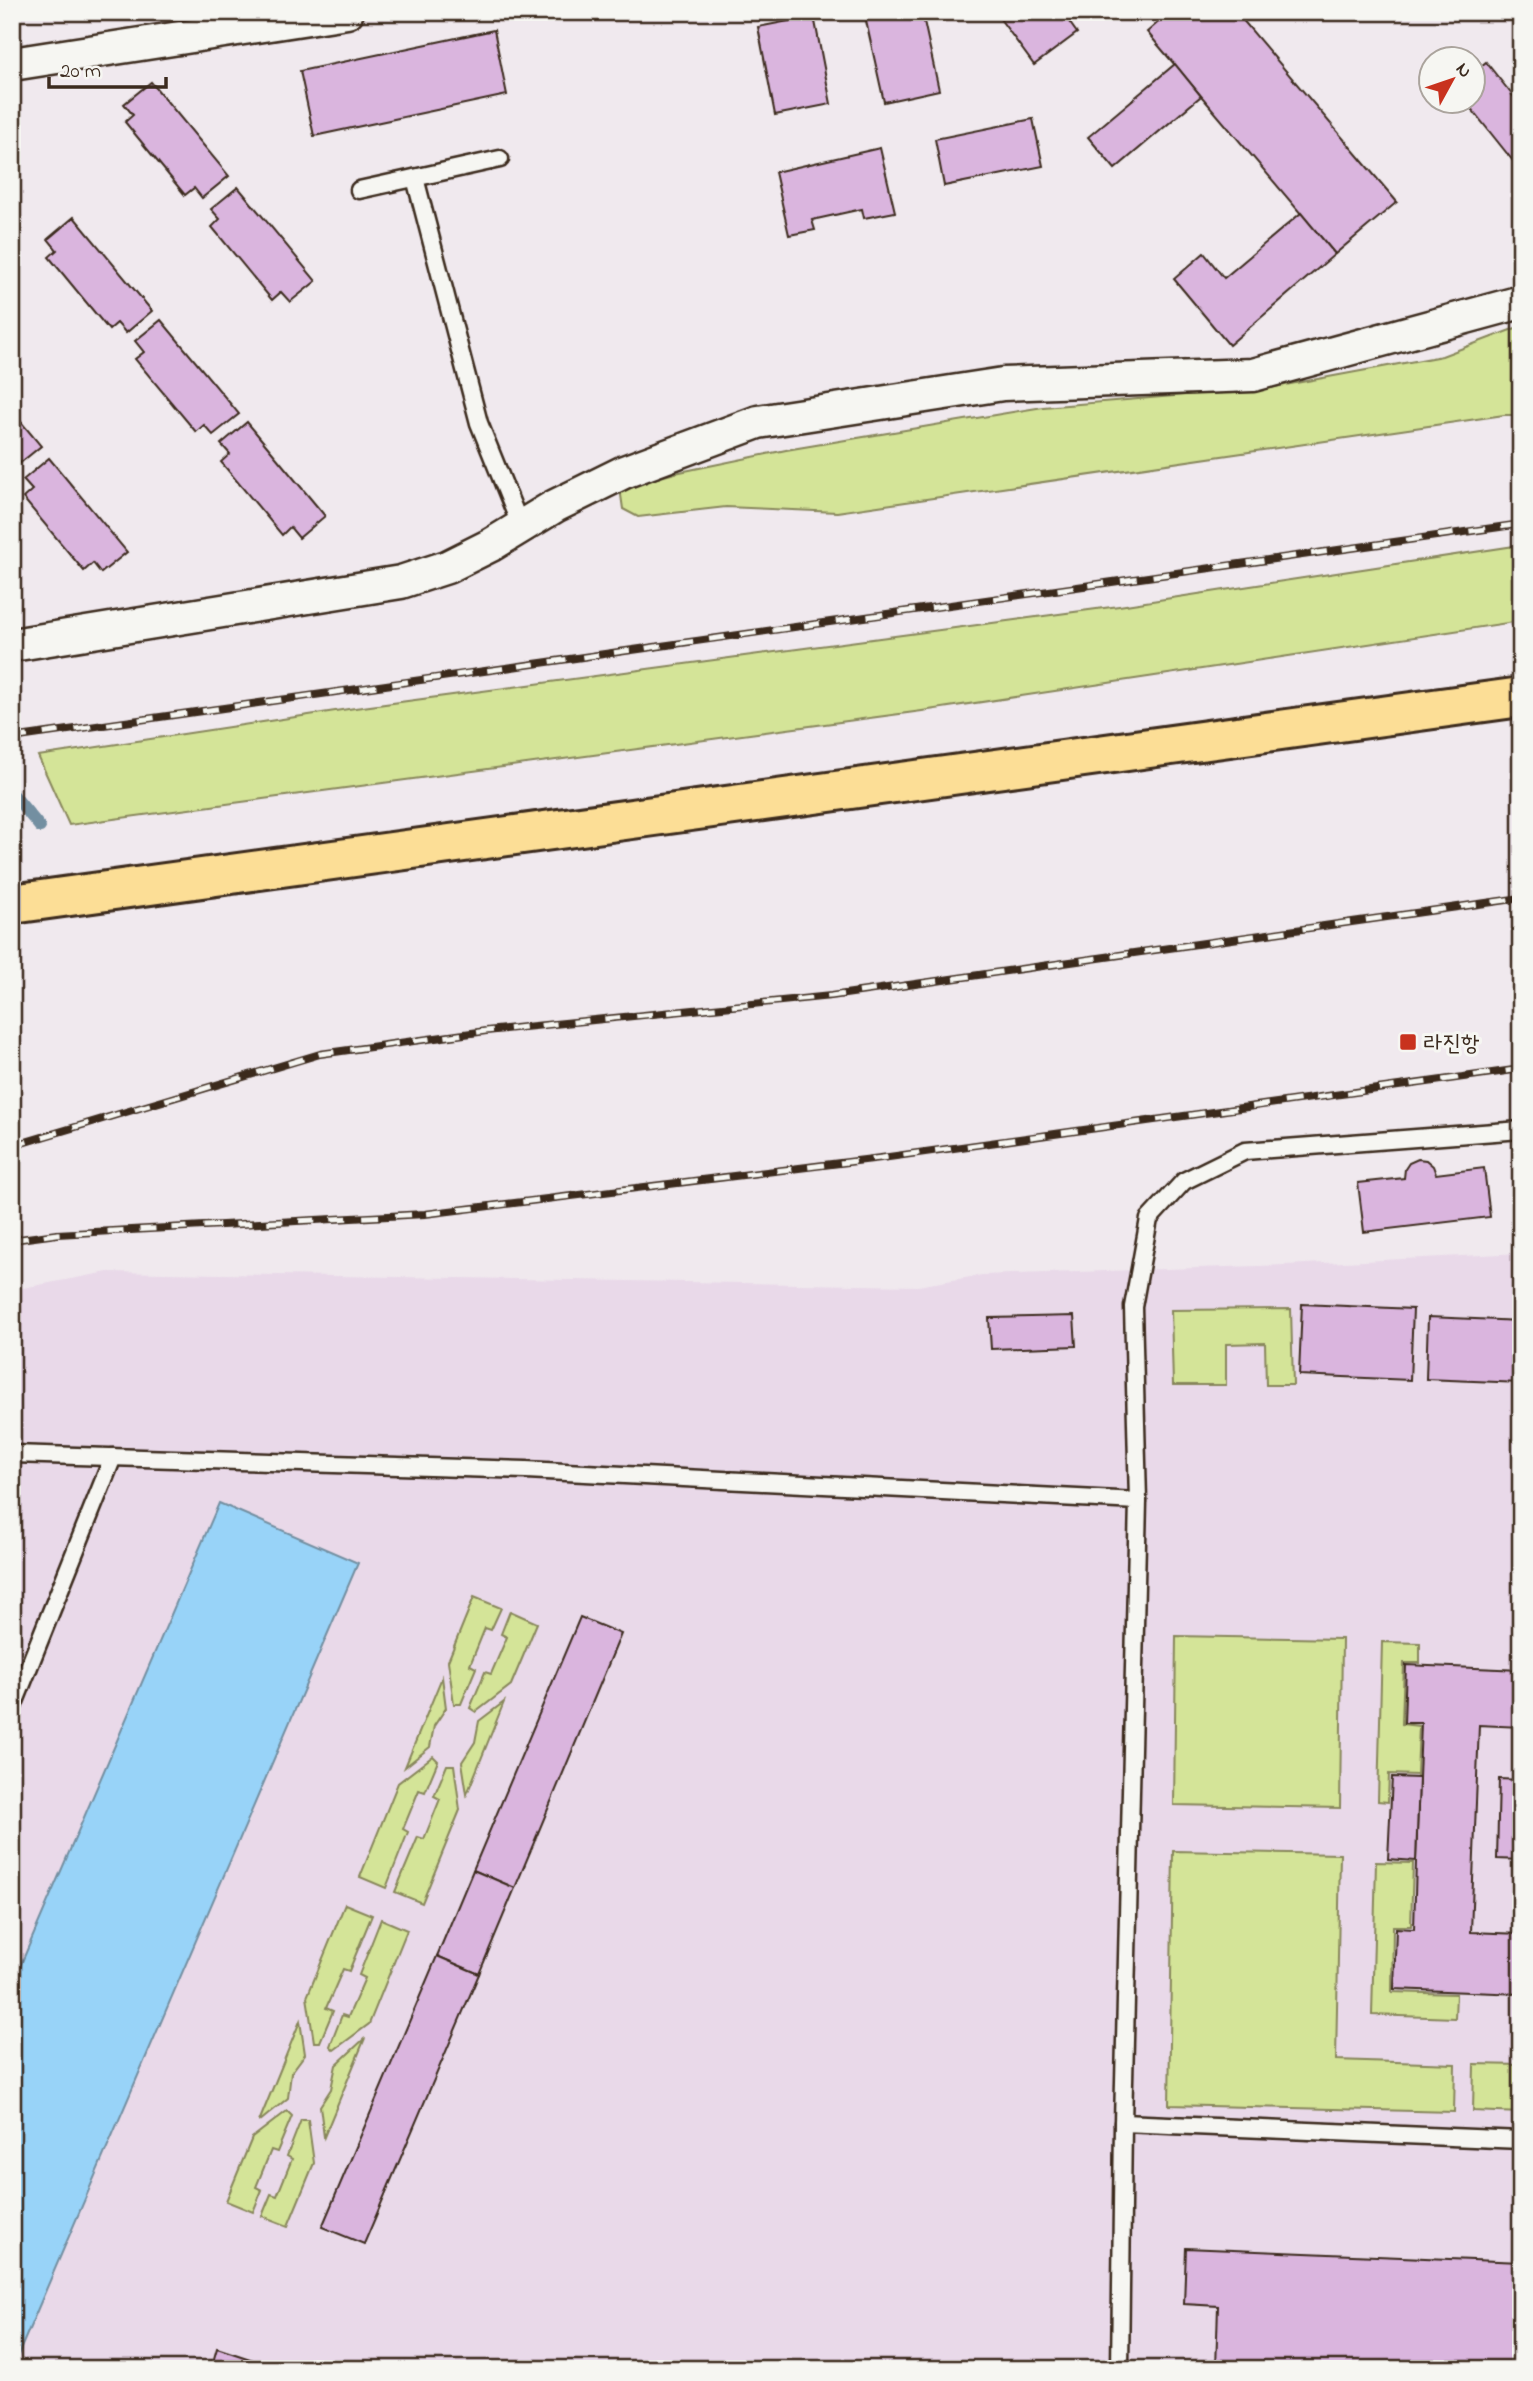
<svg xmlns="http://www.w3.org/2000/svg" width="1533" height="2381" font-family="'Indie Flower','Poor Story',sans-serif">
<rect width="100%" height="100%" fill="#f0e9ee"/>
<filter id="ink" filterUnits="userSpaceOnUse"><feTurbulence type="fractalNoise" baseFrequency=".0143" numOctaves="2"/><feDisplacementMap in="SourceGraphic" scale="14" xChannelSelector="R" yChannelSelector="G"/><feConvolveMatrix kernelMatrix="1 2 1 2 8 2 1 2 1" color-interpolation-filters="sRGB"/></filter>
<g filter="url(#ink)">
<polygon fill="#e9d9e9" points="1521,1253 1521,2369 12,2369 12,1290 108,1272 918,1286 982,1275 1285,1265"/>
<g fill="#d4e498" stroke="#88875b" stroke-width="2">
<polygon points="1521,326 1521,415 1504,415 837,512 726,507 638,517 623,509 620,488 675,473 786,450 1043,407 1269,388 1442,356"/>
<polygon points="1521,545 1521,621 922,711 69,825 38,756 355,708 1119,606"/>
<polygon points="1291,1309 1293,1385 1266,1385 1265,1343 1226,1344 1226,1385 1173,1385 1171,1310"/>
<polygon points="474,1597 501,1608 491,1630 485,1628 470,1665 476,1668 461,1704 454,1704 448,1661"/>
<polygon points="510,1611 537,1623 511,1685 476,1712 470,1708 485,1672 491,1674 507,1637 501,1634"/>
<polygon points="1176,1636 1342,1639 1340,1808 1174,1805"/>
<polygon points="1382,1642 1420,1643 1420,1663 1404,1663 1402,1724 1419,1726 1417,1775 1389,1774 1388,1802 1378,1801"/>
<polygon points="442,1677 446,1708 434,1726 430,1747 405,1767"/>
<polygon points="504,1702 467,1794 462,1762 475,1742 479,1721"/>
<polygon points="433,1756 438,1761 425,1792 419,1790 403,1829 408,1832 386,1888 360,1877 398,1783"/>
<polygon points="447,1765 454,1765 460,1810 422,1903 395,1892 418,1837 424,1839 440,1799 434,1796"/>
<polygon points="1173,1851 1340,1854 1336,2060 1455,2064 1454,2112 1169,2105"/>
<polygon points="1376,1862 1413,1863 1411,1926 1393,1926 1392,1992 1456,1994 1455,2018 1372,2015"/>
<polygon points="345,1904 372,1915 349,1971 343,1969 326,2008 333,2011 320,2042 314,2042 307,1997"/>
<polygon points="381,1919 407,1930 369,2024 334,2050 330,2046 342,2015 348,2017 365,1978 359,1975"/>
<polygon points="300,2021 305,2054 291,2073 288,2098 259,2122"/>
<polygon points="365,2038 324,2137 320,2106 331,2089 336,2065"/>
<polygon points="1474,2064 1521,2065 1521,2113 1473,2111"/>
<polygon points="287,2111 292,2116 277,2152 271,2150 256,2187 262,2190 253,2212 226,2201 252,2138"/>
<polygon points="301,2120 308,2120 314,2163 288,2226 262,2216 271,2194 277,2196 292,2159 287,2156"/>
</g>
<polygon fill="#98d3f8" stroke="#738fa1" stroke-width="2" points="219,1503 358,1563 12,2369 12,1985"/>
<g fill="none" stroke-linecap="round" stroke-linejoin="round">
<polyline stroke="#738fa1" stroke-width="12" points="12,793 40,827"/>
</g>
<g fill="#dab5de" stroke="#3b2a1e" stroke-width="2">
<polygon points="864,12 922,12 939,90 884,102"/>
<polygon points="995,12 1062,12 1077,33 1034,65"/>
<polygon points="1170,12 1236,12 1397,202 1335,254 1147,32"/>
<polygon points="814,16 831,104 775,115 758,27"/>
<polygon points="494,30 507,95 314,136 300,71"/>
<polygon points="1486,62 1521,106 1521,171 1466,102 1474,102 1474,72"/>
<polygon points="1175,64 1201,96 1115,169 1088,137"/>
<polygon points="151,82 229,176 202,198 194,188 185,195 125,122 133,115 124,104"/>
<polygon points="1033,119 1043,166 944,186 935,139"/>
<polygon points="880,148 895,212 864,218 862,209 812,220 815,230 789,235 775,172"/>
<polygon points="238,187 316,281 290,302 281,292 272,300 212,227 220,219 211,209"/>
<polygon points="1301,213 1335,254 1229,345 1174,279 1204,253 1224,278"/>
<polygon points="74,217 152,311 126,333 117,323 109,330 49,257 57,250 48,239"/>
<polygon points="161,320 239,414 213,435 204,425 196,432 135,359 144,352 135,341"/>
<polygon points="12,411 41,446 14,468 12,465"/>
<polygon points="247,422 325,516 299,538 290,527 282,535 221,462 230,454 221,444"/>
<polygon points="49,458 127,552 101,573 93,563 84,571 23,498 32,490 23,480"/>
<polygon points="1418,1159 1426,1160 1433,1166 1436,1174 1484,1168 1490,1217 1364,1232 1358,1183 1404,1178 1405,1169 1409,1163"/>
<polygon points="1302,1304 1413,1309 1410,1380 1299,1375"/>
<polygon points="1074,1316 1076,1346 991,1349 989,1318"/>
<polygon points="1428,1317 1521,1321 1521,1383 1426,1379"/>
<polygon points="580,1617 621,1634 515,1888 473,1870"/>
<polygon points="1406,1665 1521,1670 1521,1727 1479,1725 1471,1932 1521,1934 1521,1994 1394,1989 1396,1928 1414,1929 1416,1861 1421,1723 1404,1723"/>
<polygon points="1392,1777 1419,1778 1416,1861 1388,1859"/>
<polygon points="1499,1779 1521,1780 1521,1860 1497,1859"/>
<polygon points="473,1870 515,1888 479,1974 437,1956"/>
<polygon points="437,1956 479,1974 364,2244 322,2227"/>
<polygon points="1186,2248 1521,2262 1521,2369 1216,2369 1218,2306 1184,2304"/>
<polygon points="217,2348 265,2364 263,2369 211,2369"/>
</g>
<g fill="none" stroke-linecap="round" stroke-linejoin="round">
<defs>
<g id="service">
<polyline points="415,178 479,423 521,527"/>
<polyline points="359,190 500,159"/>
<polyline points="12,1454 526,1470 1138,1501 1123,2123 1120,2369"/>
<polyline points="1138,1501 1133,1307 1149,1219 1184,1181 1245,1151 1521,1130"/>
<polyline points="12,1709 113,1457"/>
<polyline points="1123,2123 1521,2140"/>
</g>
<g id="minor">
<polyline points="12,64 347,12"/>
<polyline points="12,645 401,582 447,567 491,545 555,506 624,472 758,422 1003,384 1253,375 1521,302"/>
</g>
<polyline id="trunk" points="12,904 1521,697"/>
</defs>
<use href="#service" stroke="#3b2a1e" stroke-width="21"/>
<use href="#minor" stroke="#3b2a1e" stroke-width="37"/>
<use href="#trunk" stroke="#3b2a1e" stroke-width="44"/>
<use href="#service" stroke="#f6f6f2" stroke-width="16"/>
<use href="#minor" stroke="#f6f6f2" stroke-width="32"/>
<use href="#trunk" stroke="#fcde96" stroke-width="38"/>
<defs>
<g id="rail">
<polyline points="12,738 1521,524"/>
<polyline points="12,1146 320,1054 486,1031 831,996 1521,898"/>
<polyline points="12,1240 57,1234 425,1214 889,1157 1521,1069"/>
</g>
</defs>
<use href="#rail" stroke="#3b2a1e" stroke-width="8"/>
<use href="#rail" stroke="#f6f6f2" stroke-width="5" stroke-dasharray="16" stroke-linecap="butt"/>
</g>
</g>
<rect fill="#c8321e" stroke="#f6f6f2" stroke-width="2.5" x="1399" y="1033" width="18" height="18" rx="3.5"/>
<g text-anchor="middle" stroke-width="6" stroke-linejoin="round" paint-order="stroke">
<g font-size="23" fill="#3b2a1e" stroke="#f6f6f2" text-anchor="start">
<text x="1424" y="1050">라진항</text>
</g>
</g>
<rect width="1533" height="2381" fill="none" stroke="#f6f6f2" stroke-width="42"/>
<rect x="21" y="21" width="1491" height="2339" fill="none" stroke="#3b2a1e" stroke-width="2.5" filter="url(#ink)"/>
<g transform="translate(1452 80) rotate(50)"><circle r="33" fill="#f6f6f2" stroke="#aba49d" stroke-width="2"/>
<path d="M0-5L12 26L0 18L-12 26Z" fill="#c8321e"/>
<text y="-10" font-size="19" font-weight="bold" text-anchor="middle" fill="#3b2a1e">N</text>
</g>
<path d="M49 77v10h117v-10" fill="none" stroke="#3b2a1e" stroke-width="3.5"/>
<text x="60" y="77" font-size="21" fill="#3b2a1e" stroke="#f6f6f2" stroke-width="5" paint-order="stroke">20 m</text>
</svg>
